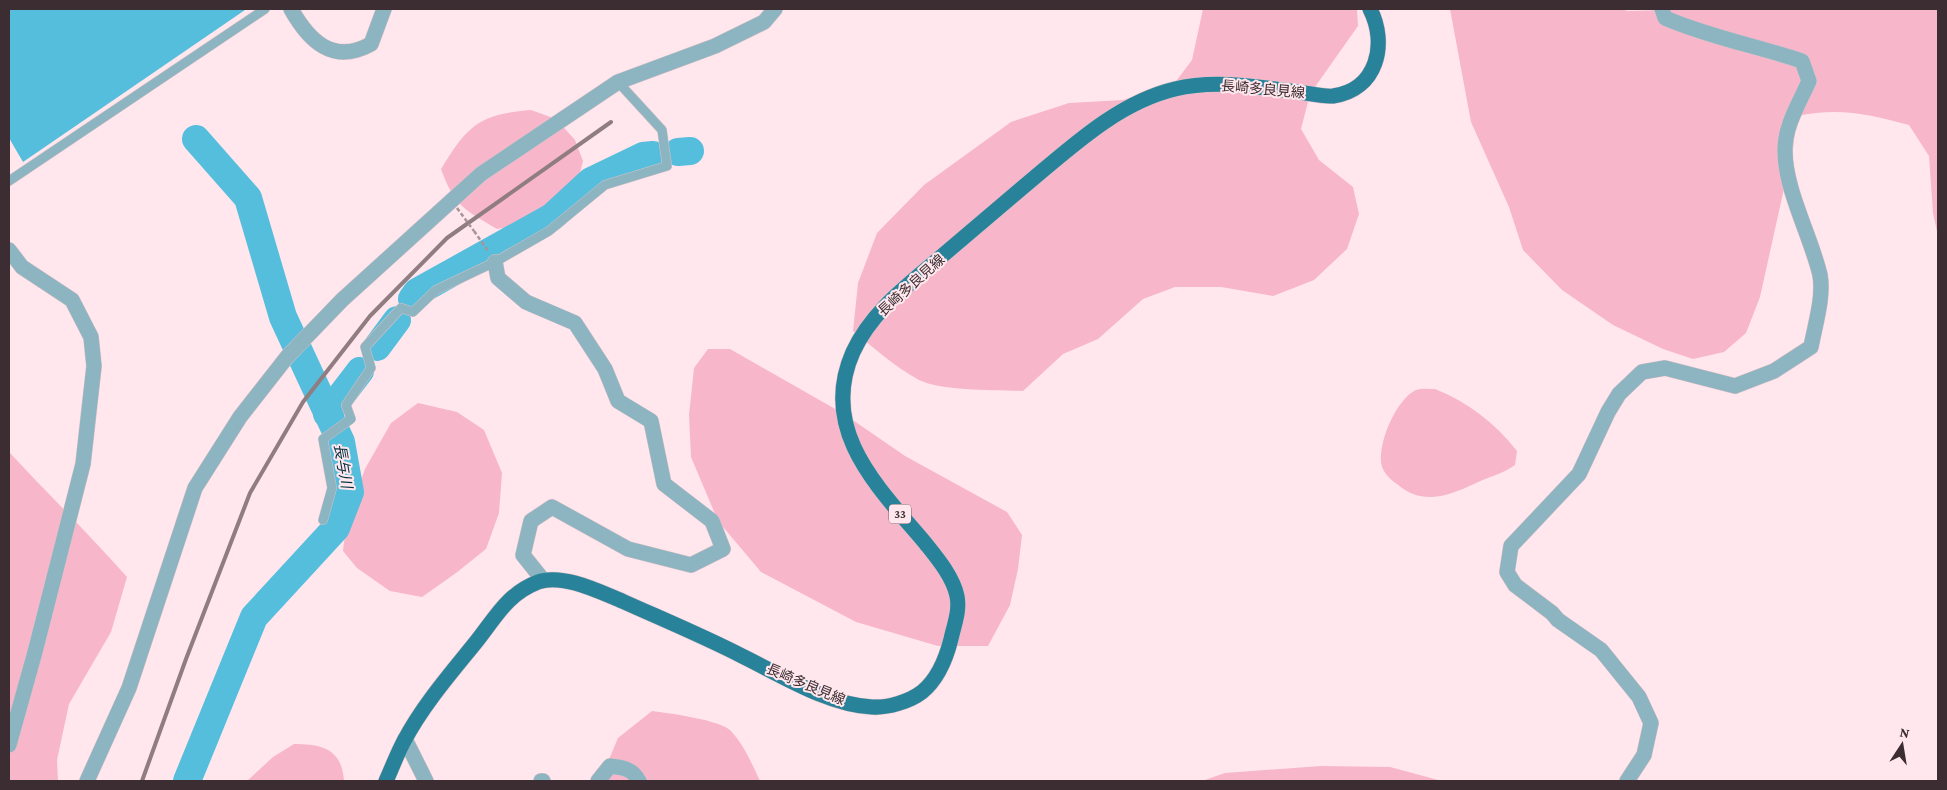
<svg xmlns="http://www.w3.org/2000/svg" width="1947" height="790" font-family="'Crimson Pro','Noto Sans JP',serif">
<rect width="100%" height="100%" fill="#ffe7ed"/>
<g fill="#f8b6ca">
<path d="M1203,9H1357L1358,26L1310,94L1301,129L1319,160L1353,187L1359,214L1347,249L1314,280L1273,296L1221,287H1175L1143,299L1098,339L1063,354L1023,391C997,390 941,391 919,380C895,367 874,348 853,331L858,283L877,233L924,185L1011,122L1069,103L1123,100L1174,84L1192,60Z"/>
<path d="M1450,9H1621L1628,11L1698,9H1938V236L1933,213L1929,156L1909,125C1870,114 1838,107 1797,116L1793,148L1760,297L1746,333L1724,352L1693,359L1663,349L1613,325L1562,290L1523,250L1509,207L1471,122Z"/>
<path d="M531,110L556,119L575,140L583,161L578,181L553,208L528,224L497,229C464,209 455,207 441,169C468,125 479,114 531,110Z"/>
<polygon points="708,349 730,349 844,414 905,456 1007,512 1022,535 1018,569 1010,605 988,646 938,646 856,622 761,572 718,521 691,457 689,415 694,368"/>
<path d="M1435,389C1468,402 1495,423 1517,451L1515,465C1501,475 1490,476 1474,484C1448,496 1422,506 1397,484C1392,481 1384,473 1382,467C1376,446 1396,399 1416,390C1421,388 1429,389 1435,389Z"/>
<polygon points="418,403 457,412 484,430 502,473 499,513 486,549 456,573 422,597 390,591 357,568 343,551 347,519 365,469 391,423"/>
<path d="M9,452C48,494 89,534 127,577L111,632L69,704L57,760L58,781H9Z"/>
<path d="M652,711C668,713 721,720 731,731C744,745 752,764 760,781H600L618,738Z"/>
<path d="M294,744C322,744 342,749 344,781H247L273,757Z"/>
<polygon points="1321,766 1390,767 1442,781 1202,781 1225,773"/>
</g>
<polygon fill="#55bedc" points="9,9 243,9 245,10 23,162 9,138"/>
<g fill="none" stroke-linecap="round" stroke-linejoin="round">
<g stroke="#55bedc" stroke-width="28">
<polyline points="678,152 690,151"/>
<polyline points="412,299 417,292 552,217 591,181 643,156 653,155"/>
<polyline points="377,347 397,320"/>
<polyline points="327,414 360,371"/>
<polyline points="187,781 254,617 336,528 350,492 341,442 283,317 248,198 196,139"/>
</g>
<defs>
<g id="service">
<polyline points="9,181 265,9"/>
<polyline points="323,520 332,488 323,439 351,419 346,405 371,368 365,347 401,308 413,312 436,290 495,262 549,231 605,185 667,166 662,130 618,82"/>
</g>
<g id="minor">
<path d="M291,9C309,41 333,65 371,44L384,9"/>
<polyline points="9,250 22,267 72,300 91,337 94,366 83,464 35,652 9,745"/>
<polyline points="495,262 498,278 526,302 575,323 605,369 618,401 651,421 664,484 712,521 723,549 691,565 628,549 552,507 531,521 523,555 543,580"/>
<polyline points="405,739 426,781"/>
<polyline points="87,781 129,688 195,488 240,417 287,357 342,300 481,174 618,82 715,46 764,22 775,9"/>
<polyline points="541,781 543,781"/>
<path d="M598,781L610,766C623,768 632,768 639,781"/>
<path d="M1627,781L1644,755L1651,723L1639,697L1601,650L1558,620L1552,613L1515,585L1507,572L1511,546L1579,474L1608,412L1619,394L1642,372L1665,368L1735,386L1774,371L1811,347C1815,325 1824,297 1820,275C1811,236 1784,188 1785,149C1785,125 1800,102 1809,81L1802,61C1757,46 1709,37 1665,18L1662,9"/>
</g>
<path id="primary" d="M386,781C392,768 397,754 404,741C423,705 451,673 476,642C496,617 507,594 538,582C562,573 600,592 622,601C662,619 703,636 742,656C781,675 828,705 872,707C887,708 909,702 922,692C938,679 946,659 951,639C954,625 960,611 957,596C953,577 938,559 926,544C879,488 818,431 853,352C872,311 908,285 942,256C968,234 995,211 1022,188C1068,150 1116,103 1175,89C1215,79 1257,87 1298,92C1308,93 1322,97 1333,96C1377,90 1388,44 1370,9"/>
</defs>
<use href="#service" stroke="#d8c2c7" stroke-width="10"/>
<use href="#minor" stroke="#d8c2c7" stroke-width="16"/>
<use href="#primary" stroke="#d8c2c7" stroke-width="16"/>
<polyline stroke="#a79499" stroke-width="2.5" stroke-dasharray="4 2.5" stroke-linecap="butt" points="474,231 488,251"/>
<use href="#service" stroke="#8cb4c1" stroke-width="9"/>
<use href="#minor" stroke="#8cb4c1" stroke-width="15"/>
<use href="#primary" stroke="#288299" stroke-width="15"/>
<polyline stroke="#907d82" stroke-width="4" points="142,781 186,659 250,493 303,402 370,316 447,238 611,122"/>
<polyline stroke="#a79499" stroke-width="2.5" stroke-dasharray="4 2.5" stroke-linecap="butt" points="457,208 474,231"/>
</g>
<g text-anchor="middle" stroke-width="4" stroke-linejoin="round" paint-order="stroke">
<rect fill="#ffe7ed" stroke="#766569" stroke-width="1" x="889" y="504.5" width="22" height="19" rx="4"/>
<g font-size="12" font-weight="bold" fill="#3b2d31">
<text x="900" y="518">33</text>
</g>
<g font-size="14" fill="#3b2d31" stroke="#ffe7ed">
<text transform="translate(1263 89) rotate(5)" y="5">長崎多良見線</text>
<text transform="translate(911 285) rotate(-42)" y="5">長崎多良見線</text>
<text transform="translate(806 684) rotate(23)" y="5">長崎多良見線</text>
</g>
<g font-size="15" font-style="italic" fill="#00313e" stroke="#ffe7ed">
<text transform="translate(343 466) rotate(80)" y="5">長与川</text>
</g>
</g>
<rect width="1947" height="790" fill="none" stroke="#3b2d31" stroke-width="20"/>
<g transform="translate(1902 745) rotate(12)" stroke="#ffe7ed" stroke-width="4" paint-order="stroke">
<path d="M0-4L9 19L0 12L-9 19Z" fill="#3b2d31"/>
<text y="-8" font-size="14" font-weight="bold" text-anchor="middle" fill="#3b2d31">N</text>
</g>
</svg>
